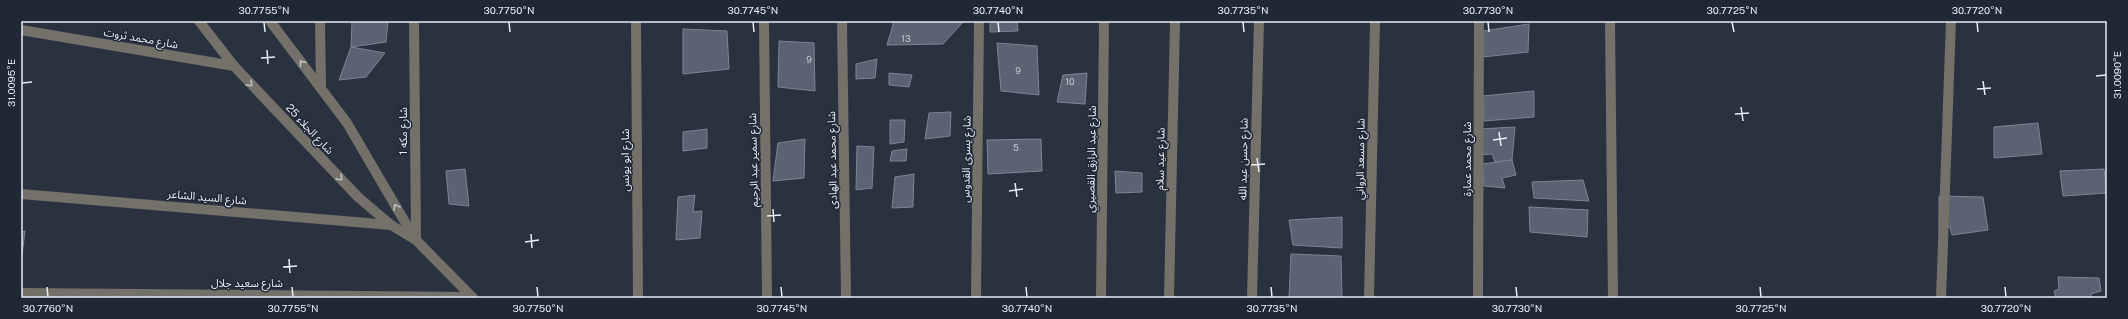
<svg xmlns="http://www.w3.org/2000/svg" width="2128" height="319" font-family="'Public Sans','Noto Sans Arabic',sans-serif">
<rect width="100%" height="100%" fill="#2b323f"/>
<g fill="#5b6372" stroke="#7d8495">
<polygon points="352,21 388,21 386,42 351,47"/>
<polygon points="894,21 964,21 943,44 887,45"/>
<polygon points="990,21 1017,21 1018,31 990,32"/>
<polygon points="1529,24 1528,52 1483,57 1483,31"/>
<polygon points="683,29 727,31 729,69 683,74"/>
<polygon points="779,41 814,43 815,91 778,87"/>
<polygon points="997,43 1037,46 1039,95 1001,91"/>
<polygon points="351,47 385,53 366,77 339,80"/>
<polygon points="877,59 875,78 856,79 856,64"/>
<polygon points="889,73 912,75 909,87 889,85"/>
<polygon points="1087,73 1085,104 1057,102 1063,75"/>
<polygon points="1534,91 1534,117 1484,121 1483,96"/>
<polygon points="951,112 950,136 925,139 929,113"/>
<polygon points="890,120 905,120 904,142 890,144"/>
<polygon points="2038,123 2042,154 1994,158 1994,127"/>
<polygon points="1515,127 1512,160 1495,162 1492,154 1479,155 1479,129"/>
<polygon points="707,129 707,148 683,151 683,132"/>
<polygon points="805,139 804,178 773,181 778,143"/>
<polygon points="1041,139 1042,171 988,174 987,140"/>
<polygon points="857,146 874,147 872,188 856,190"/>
<polygon points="907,149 906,161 890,161 892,151"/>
<polygon points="1512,160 1516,175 1502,178 1505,188 1484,186 1482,164"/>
<polygon points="465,169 469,206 449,204 446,171"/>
<polygon points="2104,169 2107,193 2063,196 2060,171"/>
<polygon points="1115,171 1142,173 1142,192 1116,193"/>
<polygon points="914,174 913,207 892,208 895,177"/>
<polygon points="1583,180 1589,201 1534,198 1532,182"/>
<polygon points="695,195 693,212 702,211 700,238 676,240 678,197"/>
<polygon points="1939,196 1983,197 1988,230 1952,235 1950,227 1939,228"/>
<polygon points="1529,207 1588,210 1587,237 1530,232"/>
<polygon points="1342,217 1342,248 1293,245 1289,220"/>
<polygon points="25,231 21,263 21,232"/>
<polygon points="1291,254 1341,256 1342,298 1289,298"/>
<polygon points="2058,277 2099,278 2101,291 2091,294 2092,298 2056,298 2054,291 2059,289"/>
</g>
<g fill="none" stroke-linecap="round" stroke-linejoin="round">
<g stroke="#737169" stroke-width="10">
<polyline points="199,21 234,66 358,197 391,225 416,240 473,298"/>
<polyline points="270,21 347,123 415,239"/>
<polyline points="320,21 321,87"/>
<polyline points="414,21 416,239"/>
<polyline points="636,21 638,298"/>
<polyline points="764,21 767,298"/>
<polyline points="842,21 846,298"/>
<polyline points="1610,21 1613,298"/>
<polyline points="21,30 234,66"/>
<polyline points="21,194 391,225"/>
<polyline points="21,293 472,297"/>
<polyline points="976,298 979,21"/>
<polyline points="1101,298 1104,21"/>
<polyline points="1169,298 1175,21"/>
<polyline points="1252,298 1259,21"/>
<polyline points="1369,298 1375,21"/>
<polyline points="1478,298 1479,21"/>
<polyline points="1941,298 1951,21"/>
</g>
</g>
<defs><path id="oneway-chevron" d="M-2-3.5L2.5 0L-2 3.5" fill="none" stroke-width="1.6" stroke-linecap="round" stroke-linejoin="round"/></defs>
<g stroke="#bec1c4">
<use href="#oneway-chevron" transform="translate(302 63) rotate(-128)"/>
<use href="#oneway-chevron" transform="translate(250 84) rotate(47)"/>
<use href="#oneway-chevron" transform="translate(340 178) rotate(46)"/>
<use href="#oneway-chevron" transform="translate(396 207) rotate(-120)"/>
</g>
<path fill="none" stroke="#e7ecf5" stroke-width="1.5" d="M264,22L265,32M509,22L510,32M753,22L754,32M998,22L999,32M1243,22L1244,32M1488,22L1489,32M1732,22L1734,32M1977,22L1978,32M267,50L268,64M261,58L275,57M2096,76L2106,75M1983,81L1985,95M22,83L32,82M1977,89L1991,88M1741,107L1743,121M1735,114L1749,113M1499,132L1501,146M1493,140L1507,138M1257,158L1259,172M1251,165L1265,164M1015,183L1017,197M1009,191L1023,189M773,209L774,222M767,216L781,215M531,234L532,248M525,242L539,240M289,259L290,273M283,267L297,266M47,287L48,297M292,287L293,297M537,287L538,297M781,287L782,297M1026,287L1027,297M1271,287L1272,297M1516,287L1517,297M1760,287L1761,297M2005,287L2006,297"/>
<g text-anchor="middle" stroke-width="3" stroke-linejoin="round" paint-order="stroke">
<g font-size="9" fill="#c4cad4">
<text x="906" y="42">13</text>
<text x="809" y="63">9</text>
<text x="1018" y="74">9</text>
<text x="1070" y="85">10</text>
<text x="1016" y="151">5</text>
</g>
<g font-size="11" fill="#e7ecf5" stroke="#212835">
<text transform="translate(141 38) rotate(10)" y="4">شارع محمد ثروت</text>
<text transform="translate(310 129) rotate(47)" y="4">شارع الجلاء 25</text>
<text transform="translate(403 131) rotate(-90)" y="4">شارع مكه 1</text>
<text transform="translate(966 159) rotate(-89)" y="4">شارع يسرى القدوس</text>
<text transform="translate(1091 159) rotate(-89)" y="4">شارع عبد الرازق القصيري</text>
<text transform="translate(1160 159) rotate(-89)" y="4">شارع عيد سلام</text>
<text transform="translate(1243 159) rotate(-89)" y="4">شارع حسن عبد الله</text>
<text transform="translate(1360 159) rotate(-89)" y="4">شارع مسعد الرواني</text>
<text transform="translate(1467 159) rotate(-90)" y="4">شارع محمد عمارة</text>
<text transform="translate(625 160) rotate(-90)" y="4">شارع ابو يونس</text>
<text transform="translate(753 160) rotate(-91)" y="4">شارع سمير عبد الرحيم</text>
<text transform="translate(832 160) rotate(-91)" y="4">شارع محمد عبد الهادى</text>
<text transform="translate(207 197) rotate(5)" y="4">شارع السيد الشاعر</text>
<text x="247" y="287">شارع سعيد جلال</text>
</g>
</g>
<rect width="2128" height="319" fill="none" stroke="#212835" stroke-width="44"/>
<rect x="22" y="22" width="2084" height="275" fill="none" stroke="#e7ecf5" stroke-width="1.5"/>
<g font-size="10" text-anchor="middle" fill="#e7ecf5">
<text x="264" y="14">30.7755°N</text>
<text x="509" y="14">30.7750°N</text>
<text x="753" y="14">30.7745°N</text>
<text x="998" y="14">30.7740°N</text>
<text x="1243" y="14">30.7735°N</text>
<text x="1488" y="14">30.7730°N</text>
<text x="1732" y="14">30.7725°N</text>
<text x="1977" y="14">30.7720°N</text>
<text transform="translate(2117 75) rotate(-90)" y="4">31.0090°E</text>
<text transform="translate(11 83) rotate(-90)" y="4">31.0095°E</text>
<text x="48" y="312">30.7760°N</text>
<text x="293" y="312">30.7755°N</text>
<text x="538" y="312">30.7750°N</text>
<text x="782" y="312">30.7745°N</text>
<text x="1027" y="312">30.7740°N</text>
<text x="1272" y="312">30.7735°N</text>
<text x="1517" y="312">30.7730°N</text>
<text x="1761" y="312">30.7725°N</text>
<text x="2006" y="312">30.7720°N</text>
</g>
</svg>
